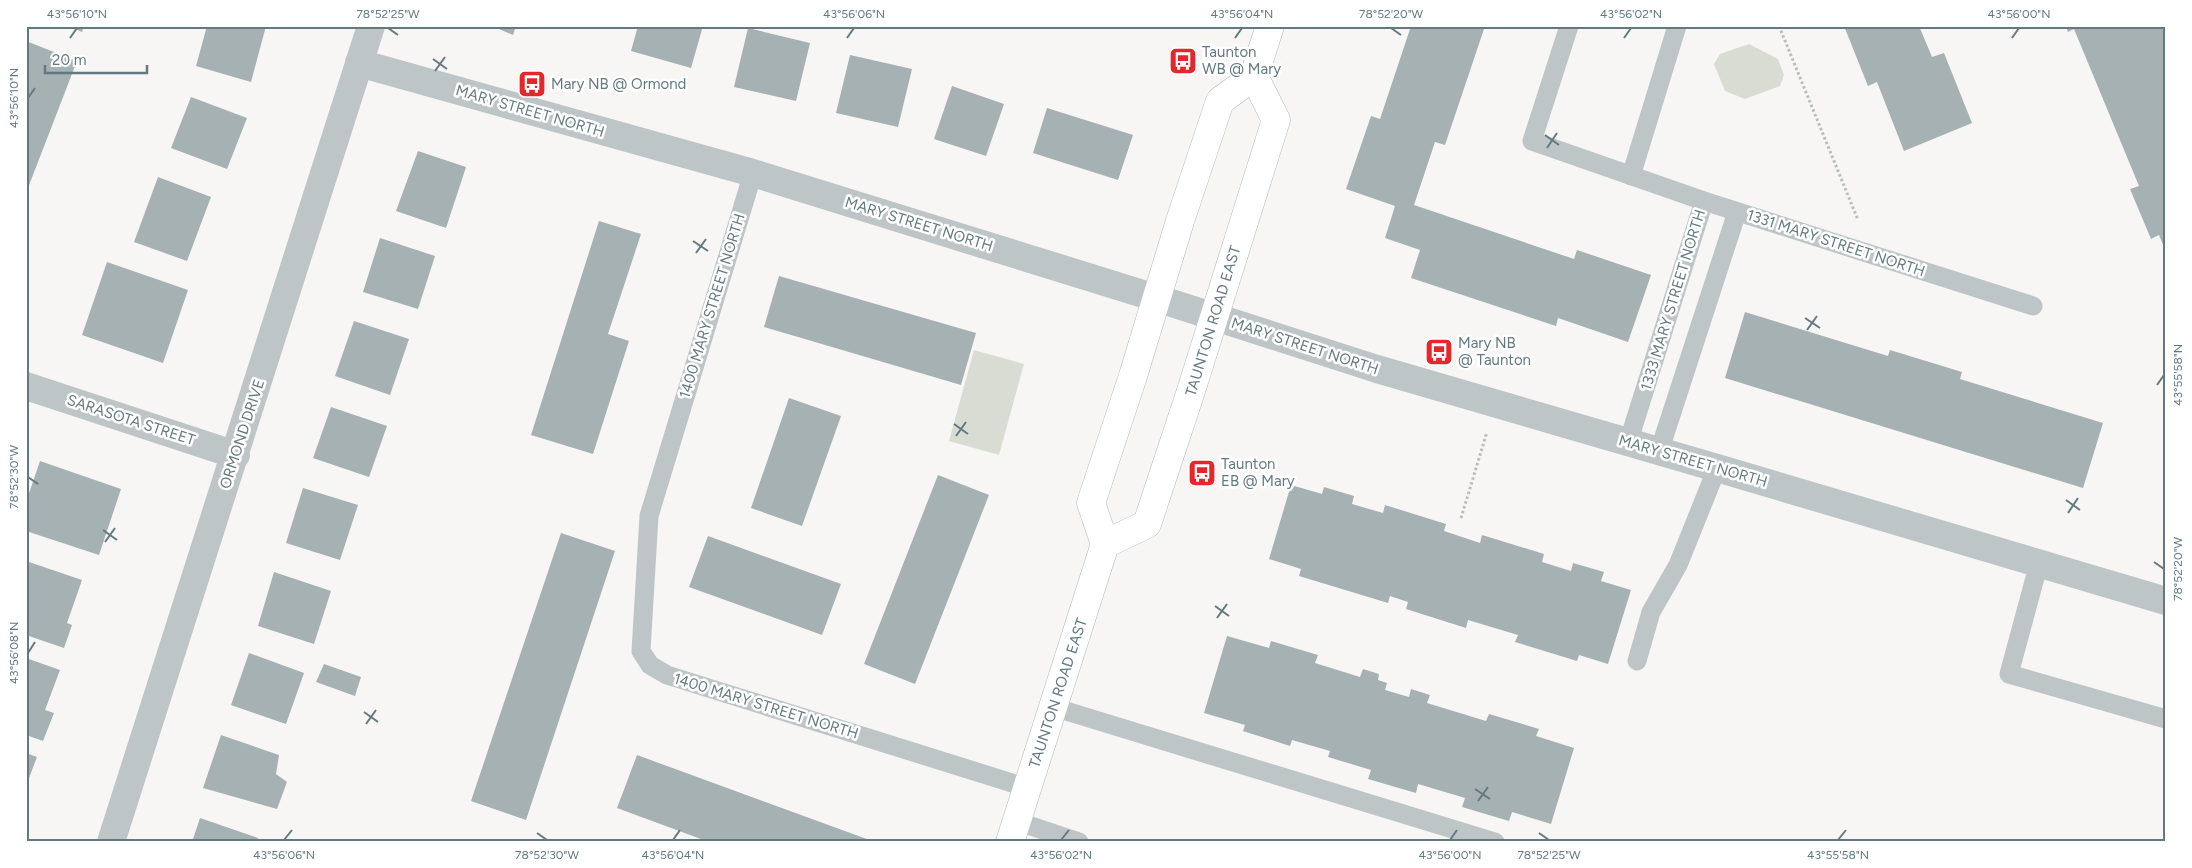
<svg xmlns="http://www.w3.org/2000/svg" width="2192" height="868" font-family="Figtree,sans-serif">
<rect width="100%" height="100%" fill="#f7f6f4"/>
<g fill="#d9dcd3">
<polygon points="1749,44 1778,59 1784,75 1780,86 1745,99 1725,91 1714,64 1720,54"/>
<polygon points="974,350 1024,364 999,455 949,441"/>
</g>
<g fill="#a5b1b3">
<polygon points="67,26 84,26 82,32"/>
<polygon points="207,26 266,26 251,82 196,66"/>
<polygon points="492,26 516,26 513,35"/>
<polygon points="638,26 703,26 691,68 631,51"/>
<polygon points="1411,26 1485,26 1445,145 1435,142 1414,205 1574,259 1577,250 1651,275 1628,342 1558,318 1556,326 1411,278 1420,250 1385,238 1395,206 1346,189 1371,116 1380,119"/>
<polygon points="1844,26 1919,26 1932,57 1944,53 1972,123 1904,151 1877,82 1868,86"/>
<polygon points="2066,26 2165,26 2166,252 2159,235 2151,239 2130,189 2139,186 2074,29 2068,32"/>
<polygon points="748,28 810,43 796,101 734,87"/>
<polygon points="26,41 77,61 26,193"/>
<polygon points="850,55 912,69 898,127 836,113"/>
<polygon points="952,86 1004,104 986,156 934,139"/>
<polygon points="191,97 247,118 227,169 171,148"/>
<polygon points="1047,108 1133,135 1118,180 1033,153"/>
<polygon points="418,151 466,167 446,228 396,211"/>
<polygon points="158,177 211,197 187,261 134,242"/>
<polygon points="599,221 641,234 608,334 629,341 593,454 531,435"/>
<polygon points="380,238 435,256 418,309 363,292"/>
<polygon points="107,262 188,290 163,363 82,335"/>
<polygon points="779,276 976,333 961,385 764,327"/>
<polygon points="1745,312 1888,356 1890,350 1962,372 1960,379 2103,423 2083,488 1725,378"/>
<polygon points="354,321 409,339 390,395 335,376"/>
<polygon points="789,398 841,416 802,526 751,508"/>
<polygon points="331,407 387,426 369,477 313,458"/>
<polygon points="40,461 121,489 99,555 26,531 26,502"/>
<polygon points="938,475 989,495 915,684 864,664"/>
<polygon points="1291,485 1322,494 1324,487 1354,496 1352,504 1383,513 1385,505 1446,524 1444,531 1480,543 1482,535 1544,554 1542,562 1571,571 1573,563 1604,572 1601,581 1631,590 1608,664 1579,655 1577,661 1515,642 1518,635 1468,620 1466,628 1406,609 1408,602 1390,596 1388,603 1299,576 1301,569 1269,559"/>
<polygon points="303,488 358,505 340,560 286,543"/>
<polygon points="561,533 615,551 526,820 471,801"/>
<polygon points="708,536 841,584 822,635 689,587"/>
<polygon points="26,561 82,580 67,623 72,625 64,648 26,635"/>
<polygon points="274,572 331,591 314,644 258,626"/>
<polygon points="1227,636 1269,648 1271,641 1318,655 1315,663 1360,677 1363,669 1379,674 1378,680 1387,683 1385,690 1409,697 1411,689 1430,695 1427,703 1486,721 1489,714 1539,729 1536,736 1574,748 1551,824 1512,812 1509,821 1462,807 1465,798 1418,784 1416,793 1368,779 1371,770 1328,757 1330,751 1292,740 1290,746 1243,731 1245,725 1204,713"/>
<polygon points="249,653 304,673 286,724 231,705"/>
<polygon points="26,658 60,670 45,710 54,713 43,741 26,735"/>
<polygon points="324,664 361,677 355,696 316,682"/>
<polygon points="221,735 279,755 276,774 287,782 277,809 203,788"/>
<polygon points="26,753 37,757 26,786"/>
<polygon points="637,755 875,842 709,842 617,808"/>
<polygon points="200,818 258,838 257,842 192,842"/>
</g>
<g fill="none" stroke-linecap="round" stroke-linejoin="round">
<defs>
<g id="secondary">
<polyline points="1105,544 1147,524 1190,394 1276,120 1254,76"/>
<polyline points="1010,842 1105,544 1091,503 1133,376 1180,221 1220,101 1254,76 1270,26"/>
</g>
</defs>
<use href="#secondary" stroke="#b0b9bb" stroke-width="29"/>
<g stroke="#b8bdbf" stroke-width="3" stroke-dasharray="2.5 2.5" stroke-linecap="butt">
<polyline points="1779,26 1858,220"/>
<polyline points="1461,518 1487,432"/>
</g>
<g stroke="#bec5c7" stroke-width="19">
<polyline points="1569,26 1532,141 1704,201 2033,306"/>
<polyline points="753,173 649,516 641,651 650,665 667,675 1028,788"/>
<polyline points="1631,176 1677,26"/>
<polyline points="1628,443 1704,201"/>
<polyline points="1659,452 1737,212"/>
<polyline points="2039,563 2009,674 2166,719"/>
<polyline points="1637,661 1651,612 1678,565 1717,468"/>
<polyline points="1053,707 1495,842"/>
<polyline points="1016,821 1079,842"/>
</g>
<g stroke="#bec5c7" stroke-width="28">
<polyline points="359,63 753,173 1156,298 1377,369 1717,468 2166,601"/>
<polyline points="26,386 236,455"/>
<polyline points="111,842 371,26"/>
</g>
<use href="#secondary" stroke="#fff" stroke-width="28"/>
</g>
<path fill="none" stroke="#627a7f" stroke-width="2" d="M388,28L398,35M1391,28L1401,35M70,38L77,28M847,38L854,28M1235,38L1242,28M1624,38L1631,28M2012,38L2019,28M433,59L447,69M435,71L445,57M28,98L35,88M1545,135L1559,145M1547,148L1557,133M693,241L708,251M696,253L706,239M1805,318L1820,328M1807,330L1817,316M2157,385L2164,375M954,424L968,434M956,436L966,422M28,477L38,484M2066,500L2080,510M2068,513L2078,498M103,530L117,540M105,542L115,528M2154,562L2164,569M1215,606L1229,616M1217,618L1227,604M28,653L35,642M364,712L378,722M366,724L376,710M1475,789L1490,799M1478,801L1488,787M537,833L547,840M1539,833L1549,840M284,840L292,830M673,840L680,830M1061,840L1069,830M1450,840L1457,830M1838,840L1846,830"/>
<defs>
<symbol id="bus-square" viewBox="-11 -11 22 22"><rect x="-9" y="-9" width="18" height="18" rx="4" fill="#e4272b" stroke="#fff"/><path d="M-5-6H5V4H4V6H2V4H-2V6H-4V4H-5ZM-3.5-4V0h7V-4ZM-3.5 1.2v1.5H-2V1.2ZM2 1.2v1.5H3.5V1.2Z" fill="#fff"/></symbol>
</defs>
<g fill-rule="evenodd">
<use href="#bus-square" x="1167" y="45" width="32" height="32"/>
<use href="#bus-square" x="516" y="68" width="32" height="32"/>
<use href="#bus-square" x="1423" y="336" width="32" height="32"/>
<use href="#bus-square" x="1186" y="457" width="32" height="32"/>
</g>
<g text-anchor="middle" stroke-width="5" stroke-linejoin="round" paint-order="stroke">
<g font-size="15" fill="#627a7f" stroke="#fff" text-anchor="start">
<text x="1202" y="57">Taunton<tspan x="1202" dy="17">WB @ Mary</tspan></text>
<text x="551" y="89">Mary NB @ Ormond</text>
<text x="1458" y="348">Mary NB<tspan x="1458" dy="17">@ Taunton</tspan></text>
<text x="1221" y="469">Taunton<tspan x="1221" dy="17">EB @ Mary</tspan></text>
</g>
<g font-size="15" fill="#627a7f" stroke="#fff">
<text transform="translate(530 111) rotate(16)" y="5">MARY STREET NORTH</text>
<text transform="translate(919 224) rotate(17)" y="5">MARY STREET NORTH</text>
<text transform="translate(1836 243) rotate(18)" y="5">1331 MARY STREET NORTH</text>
<text transform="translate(1673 300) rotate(-73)" y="5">1333 MARY STREET NORTH</text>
<text transform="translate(712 306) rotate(-73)" y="5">1400 MARY STREET NORTH</text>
<text transform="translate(1213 321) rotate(-73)" y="5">TAUNTON ROAD EAST</text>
<text transform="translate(1305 346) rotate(18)" y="5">MARY STREET NORTH</text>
<text transform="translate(131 420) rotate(18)" y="5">SARASOTA STREET</text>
<text transform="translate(242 434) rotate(-72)" y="5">ORMOND DRIVE</text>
<text transform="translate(1693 461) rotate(16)" y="5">MARY STREET NORTH</text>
<text transform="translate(1058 693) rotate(-72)" y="5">TAUNTON ROAD EAST</text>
<text transform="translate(766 706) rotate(17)" y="5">1400 MARY STREET NORTH</text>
</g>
</g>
<rect width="2192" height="868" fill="none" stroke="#ffffff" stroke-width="55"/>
<path d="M45 65v8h102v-8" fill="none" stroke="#627a7f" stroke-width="2.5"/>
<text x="52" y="65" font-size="15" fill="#627a7f" stroke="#ffffff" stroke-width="4" paint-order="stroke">20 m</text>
<rect x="28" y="28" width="2136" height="812" fill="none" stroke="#627a7f" stroke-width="2"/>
<g font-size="12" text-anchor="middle" fill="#627a7f">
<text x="77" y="18">43°56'10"N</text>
<text x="388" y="18">78°52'25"W</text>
<text x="854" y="18">43°56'06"N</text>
<text x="1242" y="18">43°56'04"N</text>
<text x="1391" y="18">78°52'20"W</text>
<text x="1631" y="18">43°56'02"N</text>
<text x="2019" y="18">43°56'00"N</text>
<text transform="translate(14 98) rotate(-90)" y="4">43°56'10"N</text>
<text transform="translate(2178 375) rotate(-90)" y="4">43°55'58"N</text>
<text transform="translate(14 477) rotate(-90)" y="4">78°52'30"W</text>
<text transform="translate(2178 569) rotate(-90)" y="4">78°52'20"W</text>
<text transform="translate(14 653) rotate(-90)" y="4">43°56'08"N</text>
<text x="284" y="859">43°56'06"N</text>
<text x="547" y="859">78°52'30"W</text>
<text x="673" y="859">43°56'04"N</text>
<text x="1061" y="859">43°56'02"N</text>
<text x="1450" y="859">43°56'00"N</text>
<text x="1549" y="859">78°52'25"W</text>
<text x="1838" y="859">43°55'58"N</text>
</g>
</svg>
